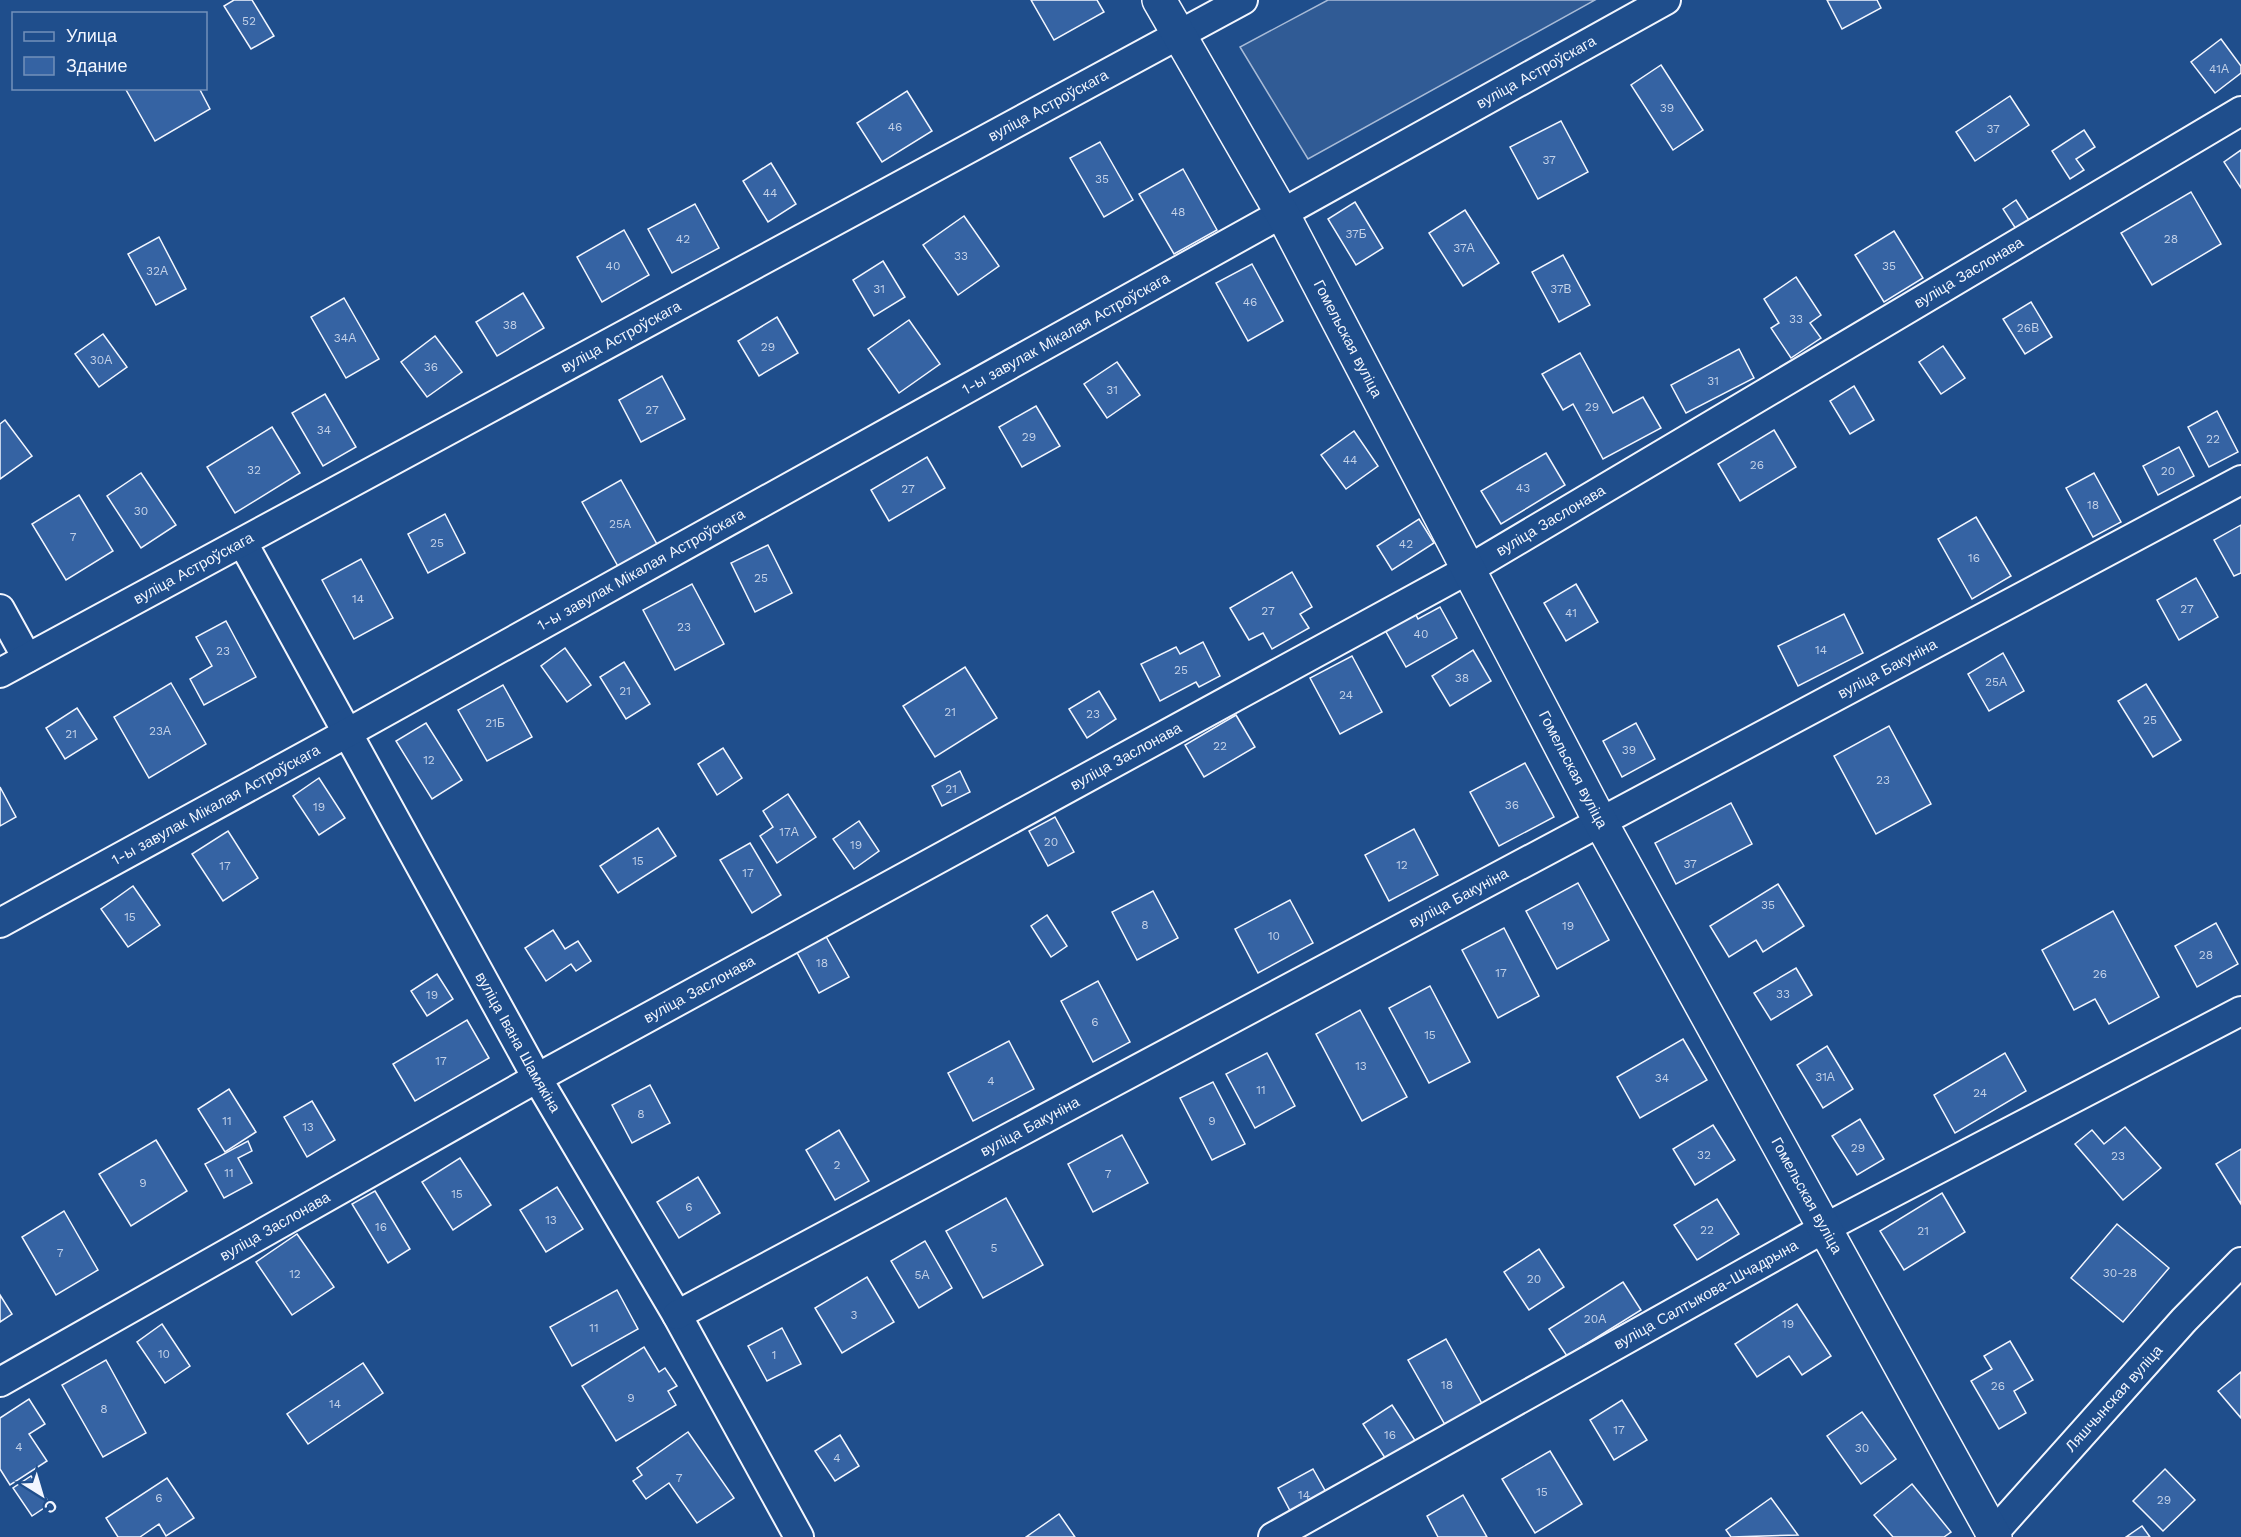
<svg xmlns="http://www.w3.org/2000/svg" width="2241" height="1537" font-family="'Work Sans',sans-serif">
<rect width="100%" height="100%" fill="#1f4e8c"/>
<polygon fill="#305b95" stroke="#a8bbd7" stroke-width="1.5" points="1328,0 1595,0 1308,159 1240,47"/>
<g fill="#3563a3" stroke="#f2f6ff" stroke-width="1.5">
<polygon points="234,0 252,0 274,36 251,49 224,6"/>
<polygon points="1031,0 1097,0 1104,12 1054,40"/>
<polygon points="1827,0 1877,0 1881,8 1842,29"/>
<polygon points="2221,39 2241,66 2241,73 2215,93 2191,62"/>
<polygon points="1661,65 1703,130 1673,150 1631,85"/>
<polygon points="125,88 199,88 210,109 155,141"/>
<polygon points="907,91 932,131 882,162 857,123"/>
<polygon points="2010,96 2029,125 1975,161 1956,132"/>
<polygon points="1561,121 1588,172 1538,199 1510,147"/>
<polygon points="2084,130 2095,147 2076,159 2084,170 2070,179 2052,151"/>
<polygon points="1100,142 1133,200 1104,217 1070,158"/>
<polygon points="2241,150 2241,188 2224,162"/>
<polygon points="771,163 796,204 768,222 743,181"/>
<polygon points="1183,169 1217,230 1174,254 1139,194"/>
<polygon points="2191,192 2221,244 2152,285 2121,233"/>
<polygon points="2016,200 2029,220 2016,229 2003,209"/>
<polygon points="1355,202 1383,248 1356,265 1328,219"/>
<polygon points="695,204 719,248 672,273 648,229"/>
<polygon points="1465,210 1499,263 1463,286 1429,233"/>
<polygon points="964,216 999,266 958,295 923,245"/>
<polygon points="624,230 649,275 602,302 577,257"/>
<polygon points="1894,231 1923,278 1884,302 1855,255"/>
<polygon points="159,237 186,289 156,305 128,254"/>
<polygon points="1563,255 1590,305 1559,322 1532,272"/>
<polygon points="883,261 905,297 874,316 853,280"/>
<polygon points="1252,264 1283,321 1248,341 1216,283"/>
<polygon points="1796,277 1821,315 1810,323 1821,338 1791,358 1771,328 1779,323 1764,299"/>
<polygon points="523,293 544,328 497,356 476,322"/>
<polygon points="344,298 379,359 346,378 311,317"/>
<polygon points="2031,302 2052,337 2025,354 2003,319"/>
<polygon points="777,317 798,353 759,376 738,341"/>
<polygon points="909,320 940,364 899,393 868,349"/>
<polygon points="103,334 127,367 99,387 75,354"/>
<polygon points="435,336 462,372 427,397 401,362"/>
<polygon points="1943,346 1965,378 1941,394 1919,362"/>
<polygon points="1739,349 1754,378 1686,413 1671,385"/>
<polygon points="1580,353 1613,413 1643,397 1661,428 1603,459 1573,404 1563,410 1542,374"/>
<polygon points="1117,362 1140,395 1107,418 1084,384"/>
<polygon points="662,376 685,419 641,442 619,400"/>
<polygon points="1854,386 1874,420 1850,434 1830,401"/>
<polygon points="325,394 356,447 323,466 292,413"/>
<polygon points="1036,406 1060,446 1022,467 999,427"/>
<polygon points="2217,411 2238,452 2209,467 2188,427"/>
<polygon points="5,420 32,456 0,479 0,424"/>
<polygon points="272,427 300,473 235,513 207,467"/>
<polygon points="1774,430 1796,467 1740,501 1718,464"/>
<polygon points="1354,431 1378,466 1346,489 1321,455"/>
<polygon points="2179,447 2194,476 2158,495 2143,466"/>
<polygon points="1546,453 1565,485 1501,524 1481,491"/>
<polygon points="927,457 945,488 889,521 871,490"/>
<polygon points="141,473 176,525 141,548 107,496"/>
<polygon points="2094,473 2121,522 2093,537 2066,488"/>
<polygon points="621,480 658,546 619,568 582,502"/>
<polygon points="79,495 113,551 66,580 32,524"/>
<polygon points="445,514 465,553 428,573 408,534"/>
<polygon points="1976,517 2011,576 1972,599 1938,539"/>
<polygon points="1419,519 1434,543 1392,570 1377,546"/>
<polygon points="2241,525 2241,573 2234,576 2214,540"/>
<polygon points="768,545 792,593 755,612 731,563"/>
<polygon points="361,559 393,618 354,639 322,580"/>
<polygon points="1292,572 1312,607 1300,614 1309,628 1272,649 1263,633 1249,640 1230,608"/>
<polygon points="2196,578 2218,617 2179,640 2157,600"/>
<polygon points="692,584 724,644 675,670 643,610"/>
<polygon points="1576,584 1598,622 1566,641 1544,603"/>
<polygon points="1440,607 1457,638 1406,667 1385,630 1415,613 1418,619"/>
<polygon points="1844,614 1863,653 1798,686 1778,646"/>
<polygon points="226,621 256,677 204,705 190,679 212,666 196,637"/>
<polygon points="1203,642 1220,676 1199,687 1196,682 1160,701 1141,664 1176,647 1180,654"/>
<polygon points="565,648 591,685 567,702 541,666"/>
<polygon points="1473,650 1491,681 1450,706 1432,676"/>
<polygon points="2003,653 2024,691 1989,711 1968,674"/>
<polygon points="1352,656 1382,712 1340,734 1310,678"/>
<polygon points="624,662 650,704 626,719 600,677"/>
<polygon points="965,667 997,718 935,757 903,706"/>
<polygon points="171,683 206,744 149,778 114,717"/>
<polygon points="2146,684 2181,740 2153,757 2118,701"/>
<polygon points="503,685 532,737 487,761 458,710"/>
<polygon points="1099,691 1116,719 1087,738 1069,709"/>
<polygon points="77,708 97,739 65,759 46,728"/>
<polygon points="1236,715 1255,747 1204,777 1185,745"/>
<polygon points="426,723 462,780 432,799 396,741"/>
<polygon points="1636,723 1655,759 1622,777 1603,741"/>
<polygon points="1889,726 1931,804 1876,834 1834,756"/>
<polygon points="723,748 742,778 717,795 698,764"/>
<polygon points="1525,763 1554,817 1499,846 1470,792"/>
<polygon points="960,771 970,792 942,806 932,786"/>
<polygon points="319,778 345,818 319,835 293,796"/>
<polygon points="0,787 16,817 0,826"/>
<polygon points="788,794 816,837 777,863 760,836 773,827 763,811"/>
<polygon points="1731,803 1752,844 1676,884 1655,843"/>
<polygon points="1055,817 1074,852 1048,866 1029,831"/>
<polygon points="859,821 879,851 854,869 833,839"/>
<polygon points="658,828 676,856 618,893 600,866"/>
<polygon points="1414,829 1438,875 1389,901 1365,855"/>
<polygon points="228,831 258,878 223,901 192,854"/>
<polygon points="750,843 781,895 752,913 720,860"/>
<polygon points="1578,883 1609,940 1557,969 1526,911"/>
<polygon points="1778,884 1804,926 1763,952 1756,940 1729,957 1710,926"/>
<polygon points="133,886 160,925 128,947 101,909"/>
<polygon points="1153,891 1178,938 1137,960 1112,912"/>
<polygon points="1290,900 1313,943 1258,973 1235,929"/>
<polygon points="2113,911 2159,997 2109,1024 2095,999 2074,1010 2042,950"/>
<polygon points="1047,915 1067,946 1051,957 1031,926"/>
<polygon points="2216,923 2238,964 2197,987 2175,946"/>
<polygon points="1504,928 1539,996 1498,1018 1462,950"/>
<polygon points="553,930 565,949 578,941 591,961 576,971 571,964 546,981 525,948"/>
<polygon points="824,933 849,977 819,993 795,949"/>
<polygon points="1796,968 1812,995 1771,1020 1754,993"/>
<polygon points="437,974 453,999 427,1016 411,991"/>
<polygon points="1098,981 1130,1042 1093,1062 1061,1001"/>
<polygon points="1430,986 1470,1062 1429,1083 1389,1008"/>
<polygon points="1360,1010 1407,1097 1362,1121 1316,1034"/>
<polygon points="467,1020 489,1058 415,1101 393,1064"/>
<polygon points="1683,1039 1707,1080 1640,1118 1617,1077"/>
<polygon points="1009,1041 1034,1089 973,1121 948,1073"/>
<polygon points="1827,1046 1853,1089 1823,1108 1797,1065"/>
<polygon points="1267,1053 1295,1106 1255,1128 1226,1074"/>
<polygon points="2005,1053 2026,1091 1955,1133 1934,1095"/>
<polygon points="1213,1082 1245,1144 1212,1160 1180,1098"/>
<polygon points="650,1085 670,1123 632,1143 612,1105"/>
<polygon points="229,1089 256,1132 225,1152 198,1109"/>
<polygon points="312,1101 335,1140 307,1157 284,1117"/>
<polygon points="1860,1119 1884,1159 1857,1175 1832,1136"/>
<polygon points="1713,1125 1735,1160 1695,1185 1673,1149"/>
<polygon points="2125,1127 2161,1168 2123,1200 2075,1144 2092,1130 2104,1144"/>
<polygon points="839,1130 869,1181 835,1200 806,1150"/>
<polygon points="1122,1135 1148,1183 1093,1212 1068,1164"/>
<polygon points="156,1140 187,1191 131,1226 99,1174"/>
<polygon points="248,1141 252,1151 238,1158 252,1183 224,1198 205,1164"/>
<polygon points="2241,1149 2241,1204 2216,1164"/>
<polygon points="460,1158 491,1205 453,1230 422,1182"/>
<polygon points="698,1177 720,1213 679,1238 657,1202"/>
<polygon points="557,1187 583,1229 546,1252 520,1210"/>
<polygon points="375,1191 410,1249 388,1263 352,1204"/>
<polygon points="1942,1193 1965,1232 1904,1270 1880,1231"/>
<polygon points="1006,1198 1043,1265 983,1298 946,1231"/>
<polygon points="1717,1199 1739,1234 1697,1260 1674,1225"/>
<polygon points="64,1211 98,1270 56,1295 22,1237"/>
<polygon points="2117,1224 2169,1268 2123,1322 2071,1278"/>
<polygon points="297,1234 334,1287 292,1315 256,1262"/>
<polygon points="925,1241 952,1288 919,1308 891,1261"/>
<polygon points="1539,1249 1564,1287 1529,1310 1504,1272"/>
<polygon points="867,1277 894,1322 842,1353 815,1308"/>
<polygon points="1623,1282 1641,1310 1567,1356 1549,1329"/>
<polygon points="617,1290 638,1329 572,1366 550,1327"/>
<polygon points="0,1295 12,1314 0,1322"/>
<polygon points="1797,1304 1831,1356 1802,1375 1789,1356 1757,1377 1735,1344"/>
<polygon points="162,1324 190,1366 165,1383 137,1342"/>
<polygon points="782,1328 801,1364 767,1381 748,1346"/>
<polygon points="1446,1339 1485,1409 1448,1430 1408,1360"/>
<polygon points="2010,1341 2033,1380 2014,1391 2026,1413 1999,1429 1971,1381 1992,1369 1984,1356"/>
<polygon points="644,1347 659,1372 665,1368 677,1386 668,1391 676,1405 616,1441 582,1386"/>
<polygon points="106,1360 146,1433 103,1457 62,1385"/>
<polygon points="363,1363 383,1393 308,1444 287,1414"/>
<polygon points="2241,1372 2241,1418 2218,1391"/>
<polygon points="29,1399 45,1424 29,1434 47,1461 10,1485 0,1469 0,1418"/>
<polygon points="1622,1400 1647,1440 1614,1460 1590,1420"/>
<polygon points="1392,1405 1418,1445 1389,1464 1363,1424"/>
<polygon points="1862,1412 1896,1459 1861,1484 1827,1436"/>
<polygon points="688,1432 734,1498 697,1523 669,1483 646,1499 633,1481 642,1475 637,1468"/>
<polygon points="840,1435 859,1466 835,1481 815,1451"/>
<polygon points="1550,1451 1582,1504 1535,1533 1502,1479"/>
<polygon points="1313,1469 1331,1501 1295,1520 1278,1488"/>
<polygon points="2165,1469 2195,1500 2163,1531 2133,1501"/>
<polygon points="31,1476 50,1504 32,1516 13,1488"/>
<polygon points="167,1478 194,1518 166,1536 159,1524 140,1537 118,1537 106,1518"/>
<polygon points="1912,1484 1951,1532 1944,1537 1893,1537 1874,1515"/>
<polygon points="1463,1495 1487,1537 1438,1537 1427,1516"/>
<polygon points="1771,1498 1798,1535 1731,1537 1726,1530"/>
<polygon points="1059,1514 1075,1537 1026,1537 1036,1530"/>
<polygon points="2142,1526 2150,1537 2126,1537"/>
</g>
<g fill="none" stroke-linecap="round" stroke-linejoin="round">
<defs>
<g id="street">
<path id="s1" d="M243,543L537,1078L677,1315L799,1537"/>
<polyline points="0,609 27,658"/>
<path id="s2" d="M0,673L1243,0"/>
<path id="s3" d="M0,923L349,732L1666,0"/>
<path id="s4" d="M677,1315L2241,480"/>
<path id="s5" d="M0,1382L537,1078L1469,569L2241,111"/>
<path id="s6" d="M1273,1537L1823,1229L2241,1011"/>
<path id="s7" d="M1990,1537L2184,1320L2241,1262"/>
</g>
<g id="secondary">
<path id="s8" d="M1159,0L1283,215L1600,821L1995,1537"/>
</g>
</defs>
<use href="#street" stroke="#f2f6ff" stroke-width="32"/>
<use href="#secondary" stroke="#f2f6ff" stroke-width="36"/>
<use href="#street" stroke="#1f4e8c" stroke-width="28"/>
<use href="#secondary" stroke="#1f4e8c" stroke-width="33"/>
</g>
<g text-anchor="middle" stroke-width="4.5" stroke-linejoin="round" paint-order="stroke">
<g font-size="12" fill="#c3d1e8">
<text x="249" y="25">52</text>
<text x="2219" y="73">41А</text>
<text x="1667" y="112">39</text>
<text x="895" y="131">46</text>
<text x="1993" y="133">37</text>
<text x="1549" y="164">37</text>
<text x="1102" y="183">35</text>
<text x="770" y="197">44</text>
<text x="1178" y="216">48</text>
<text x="1356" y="238">37Б</text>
<text x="683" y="243">42</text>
<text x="2171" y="243">28</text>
<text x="1464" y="252">37А</text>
<text x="961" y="260">33</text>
<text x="613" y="270">40</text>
<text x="1889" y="270">35</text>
<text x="157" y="275">32А</text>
<text x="879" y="293">31</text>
<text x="1561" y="293">37В</text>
<text x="1250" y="306">46</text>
<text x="1796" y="323">33</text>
<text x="510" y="329">38</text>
<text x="2028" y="332">26В</text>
<text x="345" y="342">34А</text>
<text x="768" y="351">29</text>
<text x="101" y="364">30А</text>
<text x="431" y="371">36</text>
<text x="1713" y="385">31</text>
<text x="1112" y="394">31</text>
<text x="1592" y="411">29</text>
<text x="652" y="414">27</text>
<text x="324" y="434">34</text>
<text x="1029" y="441">29</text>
<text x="2213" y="443">22</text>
<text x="1350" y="464">44</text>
<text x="1757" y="469">26</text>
<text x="254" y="474">32</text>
<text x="2168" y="475">20</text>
<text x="1523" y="492">43</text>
<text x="908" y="493">27</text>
<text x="2093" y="509">18</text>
<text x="141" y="515">30</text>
<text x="620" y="528">25А</text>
<text x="73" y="541">7</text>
<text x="437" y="547">25</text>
<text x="1406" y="548">42</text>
<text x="1974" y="562">16</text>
<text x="761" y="582">25</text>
<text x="358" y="603">14</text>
<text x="2187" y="613">27</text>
<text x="1268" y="615">27</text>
<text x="1571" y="617">41</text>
<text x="684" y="631">23</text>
<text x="1421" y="638">40</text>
<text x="1821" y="654">14</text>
<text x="223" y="655">23</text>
<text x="1181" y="674">25</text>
<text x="1462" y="682">38</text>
<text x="1996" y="686">25А</text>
<text x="625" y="695">21</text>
<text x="1346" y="699">24</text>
<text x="950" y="716">21</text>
<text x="1093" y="718">23</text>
<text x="2150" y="724">25</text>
<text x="495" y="727">21Б</text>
<text x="160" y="735">23А</text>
<text x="71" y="738">21</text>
<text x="1220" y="750">22</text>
<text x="1629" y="754">39</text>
<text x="429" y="764">12</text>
<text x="1883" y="784">23</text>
<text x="951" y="793">21</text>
<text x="1512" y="809">36</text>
<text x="319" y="811">19</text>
<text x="789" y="836">17А</text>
<text x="1051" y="846">20</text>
<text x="856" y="849">19</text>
<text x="638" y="865">15</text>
<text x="1690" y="868">37</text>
<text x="1402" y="869">12</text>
<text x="225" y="870">17</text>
<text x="748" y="877">17</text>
<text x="1768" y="909">35</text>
<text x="130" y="921">15</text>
<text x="1145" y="929">8</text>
<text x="1568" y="930">19</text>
<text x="1274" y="940">10</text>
<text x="2206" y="959">28</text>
<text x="822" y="967">18</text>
<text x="1501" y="977">17</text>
<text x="2100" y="978">26</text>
<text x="1783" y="998">33</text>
<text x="432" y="999">19</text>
<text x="1095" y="1026">6</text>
<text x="1430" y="1039">15</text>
<text x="441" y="1065">17</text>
<text x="1361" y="1070">13</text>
<text x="1825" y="1081">31А</text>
<text x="1662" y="1082">34</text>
<text x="991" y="1085">4</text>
<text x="1261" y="1094">11</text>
<text x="1980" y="1097">24</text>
<text x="641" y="1118">8</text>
<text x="227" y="1125">11</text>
<text x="1212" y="1125">9</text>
<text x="308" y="1131">13</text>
<text x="1858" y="1152">29</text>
<text x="1704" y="1159">32</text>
<text x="2118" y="1160">23</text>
<text x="837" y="1169">2</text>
<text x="229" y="1177">11</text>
<text x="1108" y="1178">7</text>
<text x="143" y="1187">9</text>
<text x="457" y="1198">15</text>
<text x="689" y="1211">6</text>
<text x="551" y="1224">13</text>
<text x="381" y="1231">16</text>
<text x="1707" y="1234">22</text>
<text x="1923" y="1235">21</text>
<text x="994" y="1252">5</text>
<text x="60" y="1257">7</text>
<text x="2120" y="1277">30-28</text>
<text x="295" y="1278">12</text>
<text x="922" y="1279">5А</text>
<text x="1534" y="1283">20</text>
<text x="854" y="1319">3</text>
<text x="1595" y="1323">20А</text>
<text x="1788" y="1328">19</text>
<text x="594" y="1332">11</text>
<text x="164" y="1358">10</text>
<text x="774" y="1359">1</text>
<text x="1447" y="1389">18</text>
<text x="1998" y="1390">26</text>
<text x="631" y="1402">9</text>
<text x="335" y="1408">14</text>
<text x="104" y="1413">8</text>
<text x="1619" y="1434">17</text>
<text x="1390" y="1439">16</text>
<text x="19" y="1451">4</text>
<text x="1862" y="1452">30</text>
<text x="837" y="1462">4</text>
<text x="679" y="1482">7</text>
<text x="1542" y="1496">15</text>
<text x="1304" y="1499">14</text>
<text x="159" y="1502">6</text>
<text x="2164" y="1504">29</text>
</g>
<g font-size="15" fill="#f2f6ff" stroke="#1f4e8c">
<text dy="5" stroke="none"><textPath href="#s3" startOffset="1756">вуліца Астроўскага</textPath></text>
<text dy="5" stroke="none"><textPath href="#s2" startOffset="1192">вуліца Астроўскага</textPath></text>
<text dy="5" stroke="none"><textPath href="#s5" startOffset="2260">вуліца Заслонава</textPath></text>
<text dy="5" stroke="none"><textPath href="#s3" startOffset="1218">1-ы завулак Мікалая Астроўскага</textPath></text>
<text dy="5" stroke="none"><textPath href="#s2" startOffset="706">вуліца Астроўскага</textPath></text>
<text dy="5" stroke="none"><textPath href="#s8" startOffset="388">Гомельская вуліца</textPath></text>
<text dy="5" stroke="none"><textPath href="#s5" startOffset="1774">вуліца Заслонава</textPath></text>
<text dy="5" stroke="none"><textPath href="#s2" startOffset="220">вуліца Астроўскага</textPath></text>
<text dy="5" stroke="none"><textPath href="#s3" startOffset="732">1-ы завулак Мікалая Астроўскага</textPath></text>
<text dy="5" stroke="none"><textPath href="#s4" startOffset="1372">вуліца Бакуніна</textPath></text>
<text dy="5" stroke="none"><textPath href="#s5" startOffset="1288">вуліца Заслонава</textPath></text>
<text dy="5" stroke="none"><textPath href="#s8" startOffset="874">Гомельская вуліца</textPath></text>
<text dy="5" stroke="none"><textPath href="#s3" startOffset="246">1-ы завулак Мікалая Астроўскага</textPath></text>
<text dy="5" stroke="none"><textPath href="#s4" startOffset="886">вуліца Бакуніна</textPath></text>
<text dy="5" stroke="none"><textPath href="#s5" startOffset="802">вуліца Заслонава</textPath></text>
<text dy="5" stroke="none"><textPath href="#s1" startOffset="570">вуліца Івана Шамякіна</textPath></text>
<text dy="5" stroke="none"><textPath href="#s4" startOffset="400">вуліца Бакуніна</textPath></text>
<text dy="5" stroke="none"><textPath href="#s8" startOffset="1360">Гомельская вуліца</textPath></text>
<text dy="5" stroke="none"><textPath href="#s5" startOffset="316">вуліца Заслонава</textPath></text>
<text dy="5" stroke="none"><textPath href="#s6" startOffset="496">вуліца Салтыкова-Шчадрына</textPath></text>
<text dy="5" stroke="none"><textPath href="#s7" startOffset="186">Ляшчынская вуліца</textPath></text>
</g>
</g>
<rect x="12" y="12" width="195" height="78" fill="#1f4e8c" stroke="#7391ba" stroke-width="1.5"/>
<rect x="24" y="32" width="30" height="9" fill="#1f4e8c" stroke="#7391ba" stroke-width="1.5"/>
<text x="66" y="42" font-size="18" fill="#f2f6ff">Улица</text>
<rect x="24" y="57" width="30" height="18" fill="#3563a3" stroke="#7391ba" stroke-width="1.5"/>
<text x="66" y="72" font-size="18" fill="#f2f6ff">Здание</text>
<g transform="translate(42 1495) rotate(143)" stroke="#1f4e8c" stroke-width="4.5" paint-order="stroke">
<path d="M0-4.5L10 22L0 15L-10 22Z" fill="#f2f6ff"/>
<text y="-9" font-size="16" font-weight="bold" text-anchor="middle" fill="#f2f6ff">С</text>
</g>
</svg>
